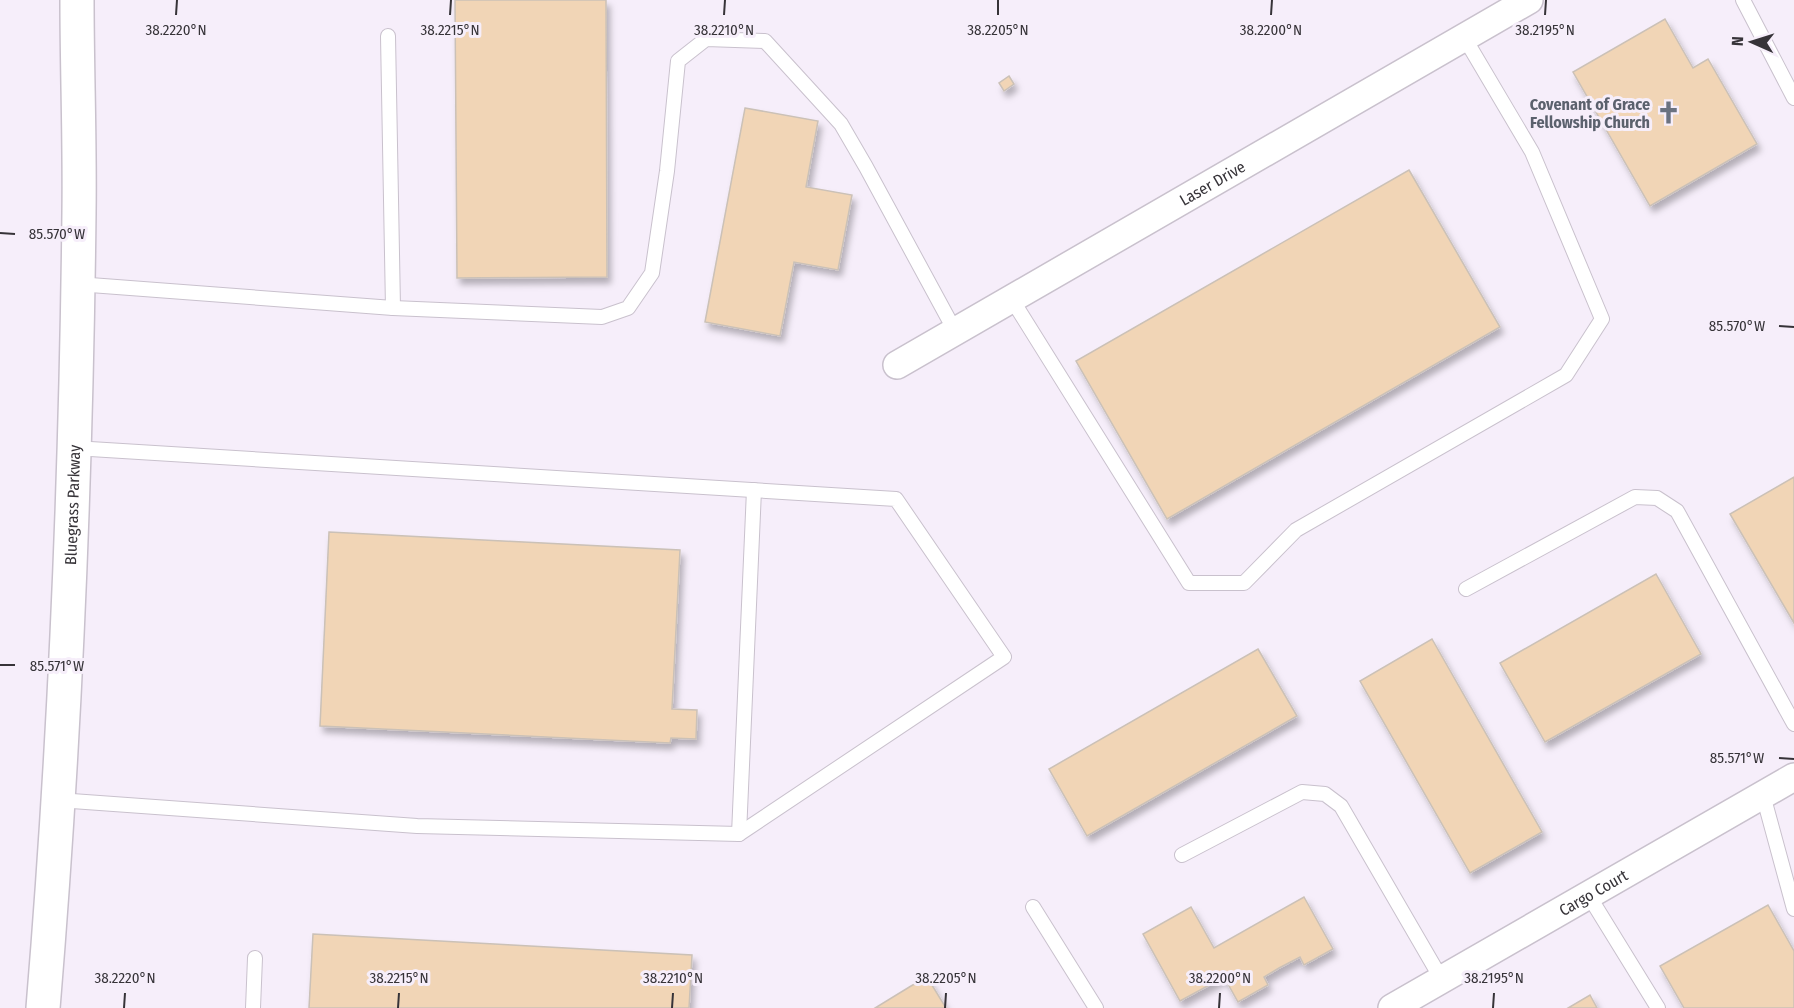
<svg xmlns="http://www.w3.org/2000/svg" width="1794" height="1008" font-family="'Fira Sans Condensed',sans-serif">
<defs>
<filter id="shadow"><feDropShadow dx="3.5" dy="6" stdDeviation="3" flood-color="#0004"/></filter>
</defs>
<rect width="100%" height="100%" fill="#f6eefa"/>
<g fill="#f1d5b6" stroke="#cbc1b7" stroke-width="1.5" filter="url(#shadow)">
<polygon points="455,0 606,0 607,277 457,278"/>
<polygon points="1665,19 1693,68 1708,59 1757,144 1650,206 1573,72"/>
<polygon points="1009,76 1014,84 1004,91 999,83"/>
<polygon points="745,108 818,121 806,187 852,195 838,270 794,262 780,336 705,322"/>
<polygon points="1409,170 1500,327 1167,519 1076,361"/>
<polygon points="1794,477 1794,623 1730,514"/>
<polygon points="329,532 680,550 672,709 697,710 696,739 671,738 670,743 320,726"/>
<polygon points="1656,574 1701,654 1545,742 1500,663"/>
<polygon points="1432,639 1542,832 1470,873 1360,681"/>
<polygon points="1258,649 1297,716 1087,836 1049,769"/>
<polygon points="1304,897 1333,949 1304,965 1300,957 1279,968 1264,977 1268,985 1238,1002 1224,977 1180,1001 1143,934 1191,907 1214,948"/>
<polygon points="1768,905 1794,951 1794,1008 1684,1008 1660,966"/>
<polygon points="313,934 692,955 689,1008 309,1008"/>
<polygon points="927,977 946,1008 875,1008 911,986"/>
<polygon points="1590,995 1597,1008 1568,1008"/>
</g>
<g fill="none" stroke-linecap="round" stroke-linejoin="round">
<defs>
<g id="lane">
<polyline points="1743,0 1794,98"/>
<polyline points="77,284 393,308 388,36"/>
<polyline points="1011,298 1189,583 1244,583 1296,530 1566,375 1602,319 1532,152 1464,37"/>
<polyline points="393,308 602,317 628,308 652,273 667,171 678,61 706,39 765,41 841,124 866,167 955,331"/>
<polyline points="1466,589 1635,497 1657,498 1677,511 1794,724"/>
<polyline points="1763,795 1794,909"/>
<polyline points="58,800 417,826 739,834 1004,657 896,499 74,448"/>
<polyline points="739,834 754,490"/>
<polyline points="1182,855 1302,792 1325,794 1341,806 1442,980"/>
<polyline points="1589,896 1658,1008"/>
<polyline points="1033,907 1096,1008"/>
<polyline points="253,1008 255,958"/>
</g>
<g id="street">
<path id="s1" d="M897,365L1529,0"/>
<path id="s2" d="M1392,1008L1794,777"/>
</g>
<g id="secondary">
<path id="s3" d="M43,1008C65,744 76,478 79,213C80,142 77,71 77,0"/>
</g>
</defs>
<use href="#lane" stroke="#c9c1cd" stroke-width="16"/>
<use href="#street" stroke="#c9c1cd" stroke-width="30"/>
<use href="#secondary" stroke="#c9c1cd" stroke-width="36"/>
<use href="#lane" stroke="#fff" stroke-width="14"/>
<use href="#street" stroke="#fff" stroke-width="27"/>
<use href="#secondary" stroke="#fff" stroke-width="33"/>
</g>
<path fill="none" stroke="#363338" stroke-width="2" d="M176,15L177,0M450,15L451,0M724,15L725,0M998,15V0M1271,15L1272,0M1545,15L1546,0M0,233L15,234M1779,326L1794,327M0,665H15M1779,758L1794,759M124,1008L125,993M398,1008L399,993M672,1008L673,993M945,1008L946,993M1219,1008L1220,993M1493,1008L1494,993"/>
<defs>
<symbol id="church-bare" viewBox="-9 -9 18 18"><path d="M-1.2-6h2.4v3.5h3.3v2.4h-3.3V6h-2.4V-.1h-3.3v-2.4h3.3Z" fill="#6b7280" stroke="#f6eefa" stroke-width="2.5" paint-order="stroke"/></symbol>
</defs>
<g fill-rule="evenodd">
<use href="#church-bare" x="1652" y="96" width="33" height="33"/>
</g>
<g text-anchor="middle" stroke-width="6" stroke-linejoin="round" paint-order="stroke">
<g font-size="16" font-weight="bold" fill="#5b616d" stroke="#f6eefa" text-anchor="end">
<text x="1650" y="110">Covenant of Grace<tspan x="1650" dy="18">Fellowship Church</tspan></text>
</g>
<g font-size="16" fill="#363338" stroke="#f6eefa">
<text dy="6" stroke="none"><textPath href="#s1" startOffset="364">Laser Drive</textPath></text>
<text dy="6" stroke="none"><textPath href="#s3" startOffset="504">Bluegrass Parkway</textPath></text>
<text dy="6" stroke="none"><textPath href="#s2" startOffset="232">Cargo Court</textPath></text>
</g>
</g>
<g font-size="15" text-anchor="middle" fill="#363338" stroke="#f6eefa" stroke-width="6" stroke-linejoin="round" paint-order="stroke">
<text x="176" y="35">38.2220°N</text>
<text x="450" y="35">38.2215°N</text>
<text x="724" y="35">38.2210°N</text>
<text x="998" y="35">38.2205°N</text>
<text x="1271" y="35">38.2200°N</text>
<text x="1545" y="35">38.2195°N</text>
<text x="57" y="239">85.570°W</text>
<text x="1737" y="331">85.570°W</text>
<text x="57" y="671">85.571°W</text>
<text x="1737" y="763">85.571°W</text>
<text x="125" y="983">38.2220°N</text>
<text x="399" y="983">38.2215°N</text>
<text x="673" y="983">38.2210°N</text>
<text x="946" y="983">38.2205°N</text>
<text x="1220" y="983">38.2200°N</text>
<text x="1494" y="983">38.2195°N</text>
</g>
<g transform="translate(1752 42) rotate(273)" stroke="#f6eefa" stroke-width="4.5" paint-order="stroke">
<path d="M0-4.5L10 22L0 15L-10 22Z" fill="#363338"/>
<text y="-9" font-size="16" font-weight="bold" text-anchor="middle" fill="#363338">N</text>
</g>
</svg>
